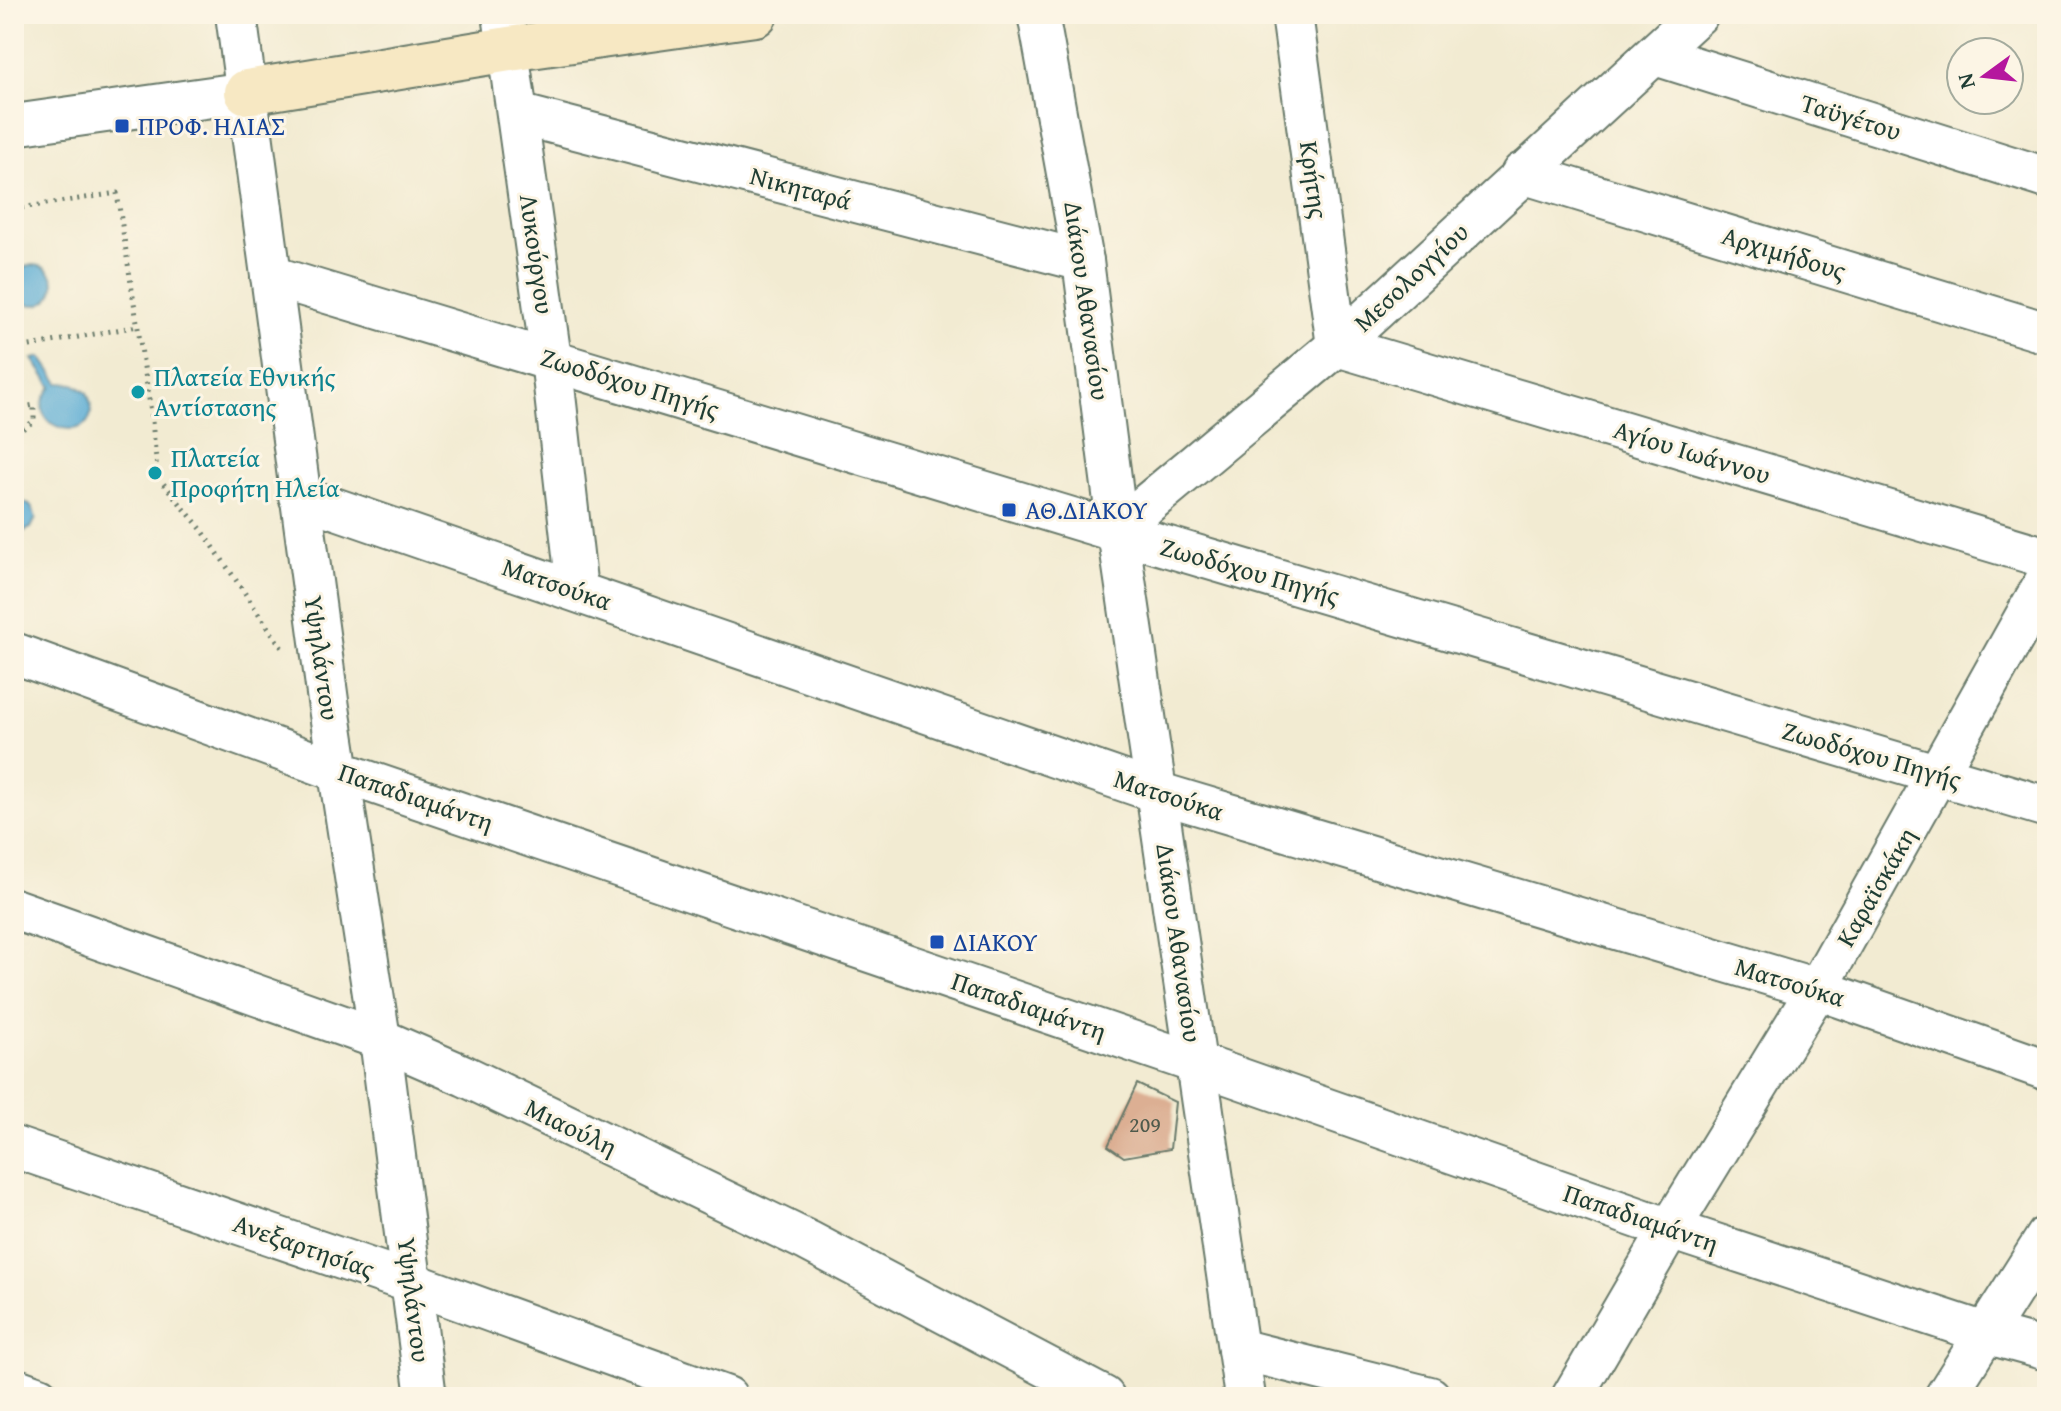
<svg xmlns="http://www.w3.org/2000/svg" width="2061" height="1411" font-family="'Gentium Book Plus',serif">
<rect width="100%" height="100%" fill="#fcf5e5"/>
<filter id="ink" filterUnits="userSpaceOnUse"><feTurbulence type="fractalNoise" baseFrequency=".0125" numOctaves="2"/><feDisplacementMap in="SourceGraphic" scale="16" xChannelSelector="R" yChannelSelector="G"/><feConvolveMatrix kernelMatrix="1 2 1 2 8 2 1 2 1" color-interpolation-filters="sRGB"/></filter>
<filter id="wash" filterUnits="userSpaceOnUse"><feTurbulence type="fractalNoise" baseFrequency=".006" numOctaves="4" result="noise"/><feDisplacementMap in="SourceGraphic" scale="32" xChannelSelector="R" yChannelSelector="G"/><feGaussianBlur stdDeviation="1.8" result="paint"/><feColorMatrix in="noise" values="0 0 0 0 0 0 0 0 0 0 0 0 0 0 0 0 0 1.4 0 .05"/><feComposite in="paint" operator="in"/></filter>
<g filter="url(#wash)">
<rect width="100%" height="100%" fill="#f2ebd2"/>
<g fill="#58abd4" stroke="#3c7484" stroke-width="2">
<circle cx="34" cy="285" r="20"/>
<path d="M41,357L59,383L74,384L87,393C112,451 12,431 52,387L33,359Z"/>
<polygon points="14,497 31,506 36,518 31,528 18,534 20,545 14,552"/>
</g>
<g id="blocks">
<polygon fill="#dcaf93" points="1137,1084 1175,1102 1170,1149 1124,1157 1108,1146"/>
</g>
</g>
<g filter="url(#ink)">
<use href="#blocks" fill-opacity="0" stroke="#697a6b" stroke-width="2"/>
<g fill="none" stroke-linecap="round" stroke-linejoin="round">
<defs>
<g id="street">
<polyline points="236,14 328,701 380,1039 426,1397"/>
<polyline points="503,14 551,359 577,590"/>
<polyline points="1038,14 1083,261 1118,532 1245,1397"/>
<polyline points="1292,14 1337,346"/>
<polyline points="1655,55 2047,178"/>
<polyline points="518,114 1083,261"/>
<polyline points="14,125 247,92"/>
<polyline points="1522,173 2047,333"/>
<polyline points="271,276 1118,532 2047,807"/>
<polyline points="1337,346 2047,558"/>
<polyline points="299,496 1156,792 1817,989 2047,1070"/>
<polyline points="1118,532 1146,505 1337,346 1698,14"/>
<polyline points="14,653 338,771 1196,1063 1670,1229 1985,1333 2047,1350"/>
<polyline points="14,909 380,1039 465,1076 808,1241 1104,1397"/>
<polyline points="14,1147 412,1283 727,1397"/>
<polyline points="1238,1349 1430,1397"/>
<polyline points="14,1388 39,1397"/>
<polyline points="1572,1397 1670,1229 1817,989 2047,578"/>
<polyline points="1945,1397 2047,1236"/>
</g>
<polyline id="secondary" points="247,92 509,49 755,14"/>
</defs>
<use href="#street" stroke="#697a6b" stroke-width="44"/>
<use href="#secondary" stroke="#697a6b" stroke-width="48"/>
<g stroke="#697a6b" stroke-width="5" stroke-dasharray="2 6" stroke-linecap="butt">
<polyline points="14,209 117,193 151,412 158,477 202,530 282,648"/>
<polyline points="14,349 138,326"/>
<polyline points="14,409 34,405 34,421 14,435"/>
</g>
<use href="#street" stroke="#fff" stroke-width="40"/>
<use href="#secondary" stroke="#f7e8c3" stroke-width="44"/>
</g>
</g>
<g fill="#1a4fb4" stroke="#fcf5e5" stroke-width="3">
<rect x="114" y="118" width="16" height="16" rx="4"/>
<rect x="1001" y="502" width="16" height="16" rx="4"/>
<rect x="929" y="934" width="16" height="16" rx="4"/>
</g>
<g fill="#0f9aa8" stroke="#fcf5e5" stroke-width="3">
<circle cx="138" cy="392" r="8"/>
<circle cx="155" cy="473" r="8"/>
</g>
<g text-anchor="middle" stroke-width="6" stroke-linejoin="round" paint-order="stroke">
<g font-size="22" fill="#4e5a4c">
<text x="1145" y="1132">209</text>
</g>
<g font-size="26" fill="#1f3d34" stroke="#fcf5e5">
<text transform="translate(1851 117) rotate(17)" y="9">Ταϋγέτου</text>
<text transform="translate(1314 180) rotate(82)" y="9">Κρήτης</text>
<text transform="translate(801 188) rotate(15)" y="9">Νικηταρά</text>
<text transform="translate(1784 253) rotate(17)" y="9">Αρχιμήδους</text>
<text transform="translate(537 254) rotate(82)" y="9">Λυκούργου</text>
<text transform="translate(1411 277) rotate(-43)" y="9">Μεσολογγίου</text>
<text transform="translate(1087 301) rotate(82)" y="9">Διάκου Αθανασίου</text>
<text transform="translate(630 383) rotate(17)" y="9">Ζωοδόχου Πηγής</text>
<text transform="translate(1692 452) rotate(17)" y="9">Αγίου Ιωάννου</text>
<text transform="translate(1250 571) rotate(16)" y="9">Ζωοδόχου Πηγής</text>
<text transform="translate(557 584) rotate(19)" y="9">Ματσούκα</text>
<text transform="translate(322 658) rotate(82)" y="9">Υψηλάντου</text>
<text transform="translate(1872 755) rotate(16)" y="9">Ζωοδόχου Πηγής</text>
<text transform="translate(1169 795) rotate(18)" y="9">Ματσούκα</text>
<text transform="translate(416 797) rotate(19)" y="9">Παπαδιαμάντη</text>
<text transform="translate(1876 887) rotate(-60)" y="9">Καραϊσκάκη</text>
<text transform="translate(1179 943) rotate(82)" y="9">Διάκου Αθανασίου</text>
<text transform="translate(1790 982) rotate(17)" y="9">Ματσούκα</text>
<text transform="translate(1029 1006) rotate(19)" y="9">Παπαδιαμάντη</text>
<text transform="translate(571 1127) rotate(26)" y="9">Μιαούλη</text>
<text transform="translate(1641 1218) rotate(19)" y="9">Παπαδιαμάντη</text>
<text transform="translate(304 1246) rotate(19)" y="9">Ανεξαρτησίας</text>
<text transform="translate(414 1300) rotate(83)" y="9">Υψηλάντου</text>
</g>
<g font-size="26" fill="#164399" stroke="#fcf5e5" text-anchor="start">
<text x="138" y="135">ΠΡΟΦ. ΗΛΙΑΣ</text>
<text x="1025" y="519">ΑΘ.ΔΙΑΚΟΥ</text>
<text x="953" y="951">ΔΙΑΚΟΥ</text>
</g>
<g font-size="26" fill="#0d838f" stroke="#fcf5e5" text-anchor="start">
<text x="154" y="386">Πλατεία Εθνικής<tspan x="154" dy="30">Αντίστασης</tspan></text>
<text x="171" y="467">Πλατεία<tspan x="171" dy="30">Προφήτη Ηλεία</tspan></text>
</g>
</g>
<rect width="2061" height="1411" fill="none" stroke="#fcf5e5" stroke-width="48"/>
<g transform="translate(1985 76) rotate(255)"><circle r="38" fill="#fcf5e5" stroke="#a4ab9e" stroke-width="2"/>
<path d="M0-6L14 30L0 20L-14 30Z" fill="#b5179e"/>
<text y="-12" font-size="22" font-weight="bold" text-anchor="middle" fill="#1f3d34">N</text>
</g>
</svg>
